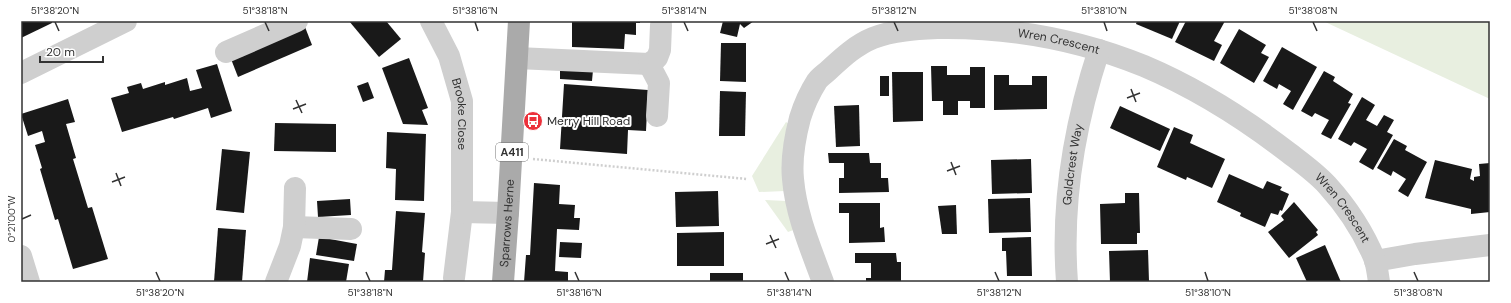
<svg xmlns="http://www.w3.org/2000/svg" width="1511" height="303" font-family="'DM Sans',sans-serif">
<rect width="100%" height="100%" fill="#fff"/>
<g fill="#e8efe0">
<polygon points="1323,21 1490,21 1490,99"/>
<polygon points="786,122 789,124 785,191 759,192 752,176"/>
<polygon points="765,200 787,201 796,229 788,232"/>
</g>
<g fill="#191919">
<polygon points="21,21 52,21 52,23 21,38"/>
<polygon points="349,21 386,21 401,39 379,57"/>
<polygon points="572,21 640,21 640,23 636,23 636,35 625,34 624,49 572,47"/>
<polygon points="723,21 754,21 744,28 740,24 737,37 720,33"/>
<polygon points="1137,21 1180,21 1172,39 1136,24"/>
<polygon points="1186,21 1225,21 1214,41 1222,45 1214,61 1175,42"/>
<polygon points="305,27 312,45 238,77 231,59"/>
<polygon points="1239,29 1266,45 1261,53 1269,57 1254,83 1220,63"/>
<polygon points="721,43 746,43 746,82 720,81"/>
<polygon points="1282,47 1317,67 1293,110 1283,104 1291,91 1279,84 1277,89 1263,81"/>
<polygon points="409,58 428,108 422,110 428,125 403,124 382,68"/>
<polygon points="217,64 232,111 211,118 208,108 174,119 173,117 122,132 111,98 129,93 127,87 141,83 143,89 165,82 165,85 187,78 190,91 202,88 196,70"/>
<polygon points="931,66 947,66 947,75 970,75 970,67 985,67 985,108 970,108 970,101 958,101 958,115 943,115 943,101 932,101"/>
<polygon points="560,68 593,70 592,81 560,79"/>
<polygon points="1324,71 1335,77 1333,81 1353,94 1348,103 1351,104 1331,139 1321,134 1329,120 1315,113 1312,117 1301,111"/>
<polygon points="892,72 923,72 923,121 893,122"/>
<polygon points="994,75 1009,75 1009,85 1032,85 1032,76 1047,76 1047,109 994,110"/>
<rect x="880" y="76" width="9" height="20"/>
<polygon points="368,82 374,98 363,102 357,86"/>
<polygon points="564,84 648,90 646,131 628,130 627,154 560,149"/>
<polygon points="720,91 746,92 745,136 719,136"/>
<polygon points="1362,97 1375,105 1366,120 1377,126 1384,115 1394,120 1387,132 1393,135 1373,170 1359,162 1367,149 1354,142 1351,146 1338,139"/>
<polygon points="68,99 75,122 66,124 76,158 73,159 88,208 92,207 108,259 73,269 58,219 55,220 40,169 42,168 35,145 45,142 42,131 28,136 21,114"/>
<polygon points="859,105 860,146 836,147 834,106"/>
<polygon points="1120,106 1170,129 1160,151 1110,128"/>
<polygon points="275,123 336,124 336,152 274,151"/>
<polygon points="1174,127 1193,135 1190,143 1225,159 1212,188 1187,177 1186,180 1157,167"/>
<polygon points="387,132 426,134 424,201 395,200 396,169 386,168"/>
<polygon points="1394,139 1407,146 1405,150 1427,162 1408,197 1398,191 1406,179 1393,171 1391,176 1377,168"/>
<polygon points="222,149 250,152 244,213 216,210"/>
<polygon points="828,153 869,153 870,163 881,163 881,178 888,178 889,192 839,193 839,178 844,178 844,163 829,163"/>
<polygon points="1031,159 1032,193 992,194 991,160"/>
<polygon points="1435,160 1472,169 1470,179 1474,181 1474,177 1480,176 1479,164 1490,163 1490,212 1471,214 1471,209 1425,198"/>
<polygon points="1229,174 1263,189 1267,181 1282,187 1280,190 1289,194 1282,211 1280,210 1278,215 1271,213 1265,227 1240,216 1241,213 1217,202"/>
<polygon points="534,183 560,185 559,204 575,205 574,218 580,218 579,230 557,229 555,271 568,272 568,282 524,282 526,255 530,255"/>
<polygon points="718,191 719,226 676,227 675,192"/>
<polygon points="1125,193 1139,193 1140,233 1137,233 1137,244 1101,244 1100,204 1125,203"/>
<polygon points="1030,198 1031,232 989,233 988,199"/>
<polygon points="350,199 351,215 318,217 317,201"/>
<polygon points="1294,202 1318,230 1316,232 1318,235 1289,258 1268,232 1284,220 1281,216"/>
<polygon points="839,203 880,203 880,228 884,227 885,242 849,243 849,213 839,213"/>
<polygon points="956,205 957,234 942,234 938,206"/>
<polygon points="396,211 425,213 422,252 425,253 423,282 384,282 385,270 392,270"/>
<polygon points="218,228 246,230 242,282 214,282"/>
<polygon points="724,232 724,266 677,266 677,233"/>
<polygon points="319,237 357,244 354,261 316,255"/>
<polygon points="1031,237 1032,276 1007,276 1006,251 1002,251 1002,238"/>
<polygon points="560,242 582,243 581,258 559,257"/>
<polygon points="1325,245 1341,282 1307,282 1296,258"/>
<polygon points="1148,250 1149,281 1110,282 1109,251"/>
<polygon points="855,253 896,253 897,262 901,262 901,282 866,282 866,278 871,278 871,263 855,263"/>
<polygon points="310,258 349,264 346,282 307,282"/>
<rect x="710" y="273" width="33" height="9"/>
</g>
<g fill="none" stroke-linecap="round" stroke-linejoin="round">
<polyline stroke="#cfcfcf" stroke-width="2.5" stroke-dasharray="2 2" stroke-linecap="butt" points="533,159 747,179"/>
<g stroke="#cfcfcf" stroke-width="22">
<path id="s1" d="M431,21L449,56L462,101V212L454,278"/>
<polyline points="226,52 297,21"/>
<polyline points="517,58 649,64"/>
<polyline points="21,73 126,21"/>
<polyline points="657,116 659,83 649,64 657,58 660,50 661,25"/>
<polyline points="462,212 508,213"/>
<polyline points="294,227 351,229"/>
<polyline points="21,256 29,282"/>
<polyline points="1375,261 1415,254 1490,245"/>
<polyline points="276,282 290,246 294,227 295,188"/>
<path id="s2" d="M823,282C811,249 796,215 793,179C791,159 795,137 800,118C804,105 810,92 817,81C820,77 826,73 830,69C843,57 856,45 873,38C893,30 918,29 939,28C1009,27 1080,40 1144,66C1196,88 1245,119 1289,153C1302,163 1316,173 1327,185C1347,207 1364,233 1375,260C1377,267 1378,275 1379,282"/>
<path id="s3" d="M1067,282C1061,203 1074,126 1099,50"/>
</g>
<path stroke="#aaa" stroke-width="22" id="s4" d="M503,282L508,213L519,21"/>
</g>
<path fill="none" stroke="#323232" stroke-width="1.5" d="M55,22L59,31M265,22L269,31M475,22L478,31M684,22L688,31M894,22L898,31M1104,22L1107,31M1313,22L1317,31M1131,89L1136,102M1127,98L1140,93M296,100L302,113M293,109L306,104M951,162L956,175M947,171L960,166M116,173L121,186M112,182L125,177M22,219L31,215M770,235L776,248M766,244L779,239M156,272L160,281M366,272L370,281M575,272L579,281M785,272L789,281M995,272L999,281M1205,272L1208,281M1414,272L1418,281"/>
<defs>
<symbol id="bus-disc" viewBox="-11 -11 22 22"><circle r="9.5" fill="#ec313b" stroke="#fff"/><path d="M-5-6H5V4H4V6H2V4H-2V6H-4V4H-5ZM-3.5-4V0h7V-4ZM-3.5 1.2v1.5H-2V1.2ZM2 1.2v1.5H3.5V1.2Z" fill="#fff"/></symbol>
</defs>
<g fill-rule="evenodd">
<use href="#bus-disc" x="522" y="110" width="22" height="22"/>
</g>
<g text-anchor="middle" stroke-width="4" stroke-linejoin="round" paint-order="stroke">
<rect fill="#fff" stroke="#707070" stroke-width="1" x="496" y="143" width="32" height="18" rx="3"/>
<g font-size="11" font-weight="bold" fill="#323232">
<text x="512" y="156">A411</text>
</g>
<g font-size="12" fill="#323232" stroke="#fff">
<text dy="4" stroke="none"><textPath href="#s2" startOffset="469">Wren Crescent</textPath></text>
<text dy="4" stroke="none"><textPath href="#s1" startOffset="99">Brooke Close</textPath></text>
<text dy="4" stroke="none"><textPath href="#s3" startOffset="118">Goldcrest Way</textPath></text>
<text dy="4" stroke="none"><textPath href="#s2" startOffset="805">Wren Crescent</textPath></text>
<text dy="4" stroke="none"><textPath href="#s4" startOffset="59">Sparrows Herne</textPath></text>
</g>
<g font-size="12" fill="#323232" stroke="#fff" text-anchor="start">
<text x="547" y="125">Merry Hill Road</text>
</g>
</g>
<rect width="1511" height="303" fill="none" stroke="#ffffff" stroke-width="44"/>
<path d="M40 56v6h63v-6" fill="none" stroke="#323232" stroke-width="2"/>
<text x="46" y="56" font-size="12" fill="#323232" stroke="#ffffff" stroke-width="3" paint-order="stroke">20 m</text>
<rect x="22" y="22" width="1467" height="259" fill="none" stroke="#323232" stroke-width="1.5"/>
<g font-size="10" text-anchor="middle" fill="#323232">
<text x="55" y="14">51°38'20"N</text>
<text x="265" y="14">51°38'18"N</text>
<text x="475" y="14">51°38'16"N</text>
<text x="684" y="14">51°38'14"N</text>
<text x="894" y="14">51°38'12"N</text>
<text x="1104" y="14">51°38'10"N</text>
<text x="1313" y="14">51°38'08"N</text>
<text transform="translate(11 219) rotate(-90)" y="4">0°21'00"W</text>
<text x="160" y="296">51°38'20"N</text>
<text x="370" y="296">51°38'18"N</text>
<text x="579" y="296">51°38'16"N</text>
<text x="789" y="296">51°38'14"N</text>
<text x="999" y="296">51°38'12"N</text>
<text x="1208" y="296">51°38'10"N</text>
<text x="1418" y="296">51°38'08"N</text>
</g>
</svg>
